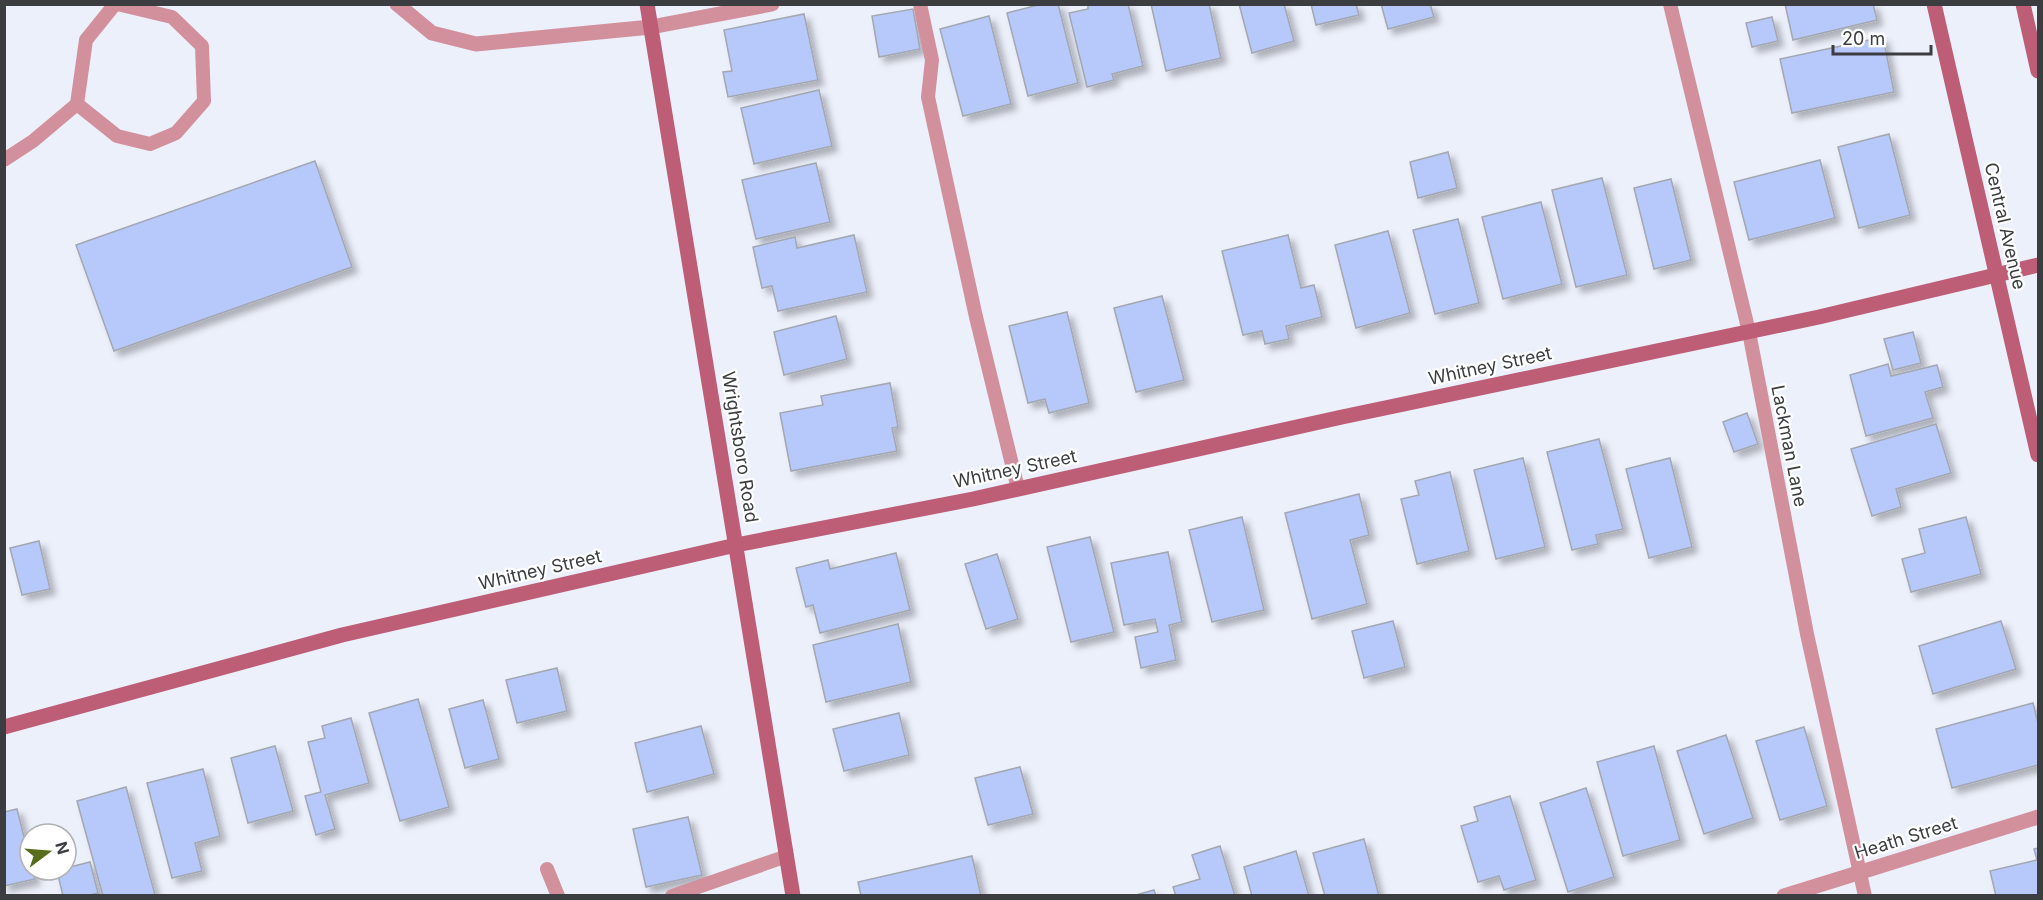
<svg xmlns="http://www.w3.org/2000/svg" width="2043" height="900" font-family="Inter,sans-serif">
<defs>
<filter id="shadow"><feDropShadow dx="5.5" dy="5.5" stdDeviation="3" flood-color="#0004"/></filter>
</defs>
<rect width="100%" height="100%" fill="#ecf0fb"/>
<g fill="#b6c9fa" stroke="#a3a7b2" stroke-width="1.5" filter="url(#shadow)">
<polygon points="1042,4 1058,4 1078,83 1028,96 1007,13"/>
<polygon points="1088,4 1128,4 1143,66 1112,74 1114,80 1087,87 1069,13 1088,9"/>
<polygon points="1151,4 1209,4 1221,58 1166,71"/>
<polygon points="1239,4 1284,4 1294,41 1252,53"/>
<polygon points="1311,4 1356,4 1359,15 1316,25"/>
<polygon points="1381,4 1430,4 1434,17 1388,29"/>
<polygon points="1785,4 1873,4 1877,20 1793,40"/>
<polygon points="913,9 920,49 879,57 872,16"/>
<polygon points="804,14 818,80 728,97 723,72 732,71 724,30"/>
<polygon points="989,16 1011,104 963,116 940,29"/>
<polygon points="1772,17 1778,41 1752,47 1746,23"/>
<polygon points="1883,37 1894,92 1792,113 1780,59"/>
<polygon points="819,90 832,146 754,164 741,108"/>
<polygon points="1889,134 1910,215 1859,228 1838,147"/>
<polygon points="1448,152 1457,188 1418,198 1410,162"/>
<polygon points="1820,160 1835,218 1749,240 1734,182"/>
<polygon points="315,161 352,267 114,351 76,245"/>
<polygon points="816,163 830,222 756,239 742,180"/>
<polygon points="1602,178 1627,275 1576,287 1552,190"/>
<polygon points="1671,179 1691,260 1654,269 1634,188"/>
<polygon points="1541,202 1562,284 1503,299 1482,217"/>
<polygon points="1458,219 1479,303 1435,314 1413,230"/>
<polygon points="1388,231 1410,313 1356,328 1335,245"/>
<polygon points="854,235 867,292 778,311 772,286 762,288 753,247 795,237 797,248"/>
<polygon points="1288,235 1301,288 1314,285 1322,317 1286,326 1289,339 1265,344 1262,331 1243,335 1222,251"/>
<polygon points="1162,296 1184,380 1136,392 1114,308"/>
<polygon points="1067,312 1089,403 1049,413 1045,399 1028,403 1009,326"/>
<polygon points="836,316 847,359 784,375 774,332"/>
<polygon points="1913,332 1921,363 1893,370 1884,339"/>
<polygon points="1888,364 1891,376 1937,365 1943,387 1925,392 1933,418 1866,436 1850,375"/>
<polygon points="890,383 898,427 892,428 897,451 791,471 780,413 823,405 821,396"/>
<polygon points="1747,413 1758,444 1734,452 1723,422"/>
<polygon points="1936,424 1951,473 1896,489 1901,507 1872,516 1851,449"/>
<polygon points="1599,439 1623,529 1596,535 1598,544 1572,550 1547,452"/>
<polygon points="1523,458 1545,547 1496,559 1474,470"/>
<polygon points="1670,458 1692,547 1649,558 1626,469"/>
<polygon points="1450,472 1469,551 1417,564 1401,499 1419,495 1415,481"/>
<polygon points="1359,494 1369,535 1350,540 1367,604 1312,619 1285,513"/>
<polygon points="1242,517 1264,610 1212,622 1189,530"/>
<polygon points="1966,517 1981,574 1911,592 1902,559 1925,553 1919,529"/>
<polygon points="1090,537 1114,632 1071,642 1047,547"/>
<polygon points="39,541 50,589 22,595 10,548"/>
<polygon points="1168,552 1182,622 1169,625 1176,660 1141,668 1135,637 1158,632 1155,619 1124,625 1111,563"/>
<polygon points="896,553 910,610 820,633 813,605 806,607 796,568 828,560 830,569"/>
<polygon points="997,554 1018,619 986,629 965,564"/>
<polygon points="1393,621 1405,667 1364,678 1352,631"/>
<polygon points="2001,621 2016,669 1933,694 1919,646"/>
<polygon points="898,624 911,682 826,702 813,645"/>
<polygon points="557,668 567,711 517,723 506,680"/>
<polygon points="418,699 449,807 400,821 369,713"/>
<polygon points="483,700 499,759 465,768 449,709"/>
<polygon points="2033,703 2038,723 2038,765 1952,788 1936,729"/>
<polygon points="899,713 909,755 844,771 833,729"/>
<polygon points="351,718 369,783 325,795 335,829 316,835 305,796 321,792 308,742 325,738 322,726"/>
<polygon points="701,726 714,774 647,792 635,743"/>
<polygon points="1804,727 1827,806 1780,820 1756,741"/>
<polygon points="1726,735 1753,818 1704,834 1677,751"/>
<polygon points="275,746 293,811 248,823 231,758"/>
<polygon points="1654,746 1680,840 1623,856 1597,762"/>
<polygon points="1020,767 1033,814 988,825 975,778"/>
<polygon points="203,769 220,836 195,843 202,871 172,878 147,783"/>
<polygon points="126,787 155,895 153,896 103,896 77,801"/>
<polygon points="1586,788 1614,877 1568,892 1540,803"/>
<polygon points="1510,796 1536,880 1504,890 1499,876 1478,882 1461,826 1478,821 1474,807"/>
<polygon points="17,809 30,861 30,870 32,870 35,879 4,886 4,812"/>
<polygon points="688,817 702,875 646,887 633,829"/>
<polygon points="1364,839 1379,896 1325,896 1313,853"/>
<polygon points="1220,846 1235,896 1176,896 1173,887 1200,879 1192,855"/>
<polygon points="2038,848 2038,896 1996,896 1990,871 2037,860 2034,849"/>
<polygon points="1296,851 1309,896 1252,896 1244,867"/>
<polygon points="972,856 981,896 861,896 858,882"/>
<polygon points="90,862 98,893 86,896 63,896 57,871 66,870 66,868"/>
<polygon points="1154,890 1156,896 1132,896"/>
</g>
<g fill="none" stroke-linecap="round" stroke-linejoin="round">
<g stroke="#d2909d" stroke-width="14">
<polyline points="920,4 932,60 928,97 976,317 1018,489"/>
<polyline points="1670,4 1749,332 1807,634 1865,896"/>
<polyline points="77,104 86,40 115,4"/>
<polyline points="4,160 33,141 77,104 117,136 150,144 176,133 204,101 202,46 172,17 117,4"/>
<polyline points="547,869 558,896"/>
<polyline points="672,896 787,856"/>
</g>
<g stroke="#d2909d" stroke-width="15">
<polyline points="397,4 432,33 476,44 651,27 772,4"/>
<polyline points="1784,896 2038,817"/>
</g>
<g stroke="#bd5e76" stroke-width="15">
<polyline points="647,4 793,896"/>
<polyline points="1934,4 2038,455"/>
<polyline points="2023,4 2038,71"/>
<polyline points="4,727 342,635 736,545 973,499 1342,417 1819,317 2038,265"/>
</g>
</g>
<g text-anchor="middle" stroke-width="4.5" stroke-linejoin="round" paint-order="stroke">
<g font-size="18" fill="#3b3d41" stroke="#fff">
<text transform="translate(2005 226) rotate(77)" y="6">Central Avenue</text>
<text transform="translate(1490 366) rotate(-12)" y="6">Whitney Street</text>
<text transform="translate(1789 446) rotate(79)" y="6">Lackman Lane</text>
<text transform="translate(740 447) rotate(81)" y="6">Wrightsboro Road</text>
<text transform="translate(1015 469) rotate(-12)" y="6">Whitney Street</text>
<text transform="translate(540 570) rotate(-13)" y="6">Whitney Street</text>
<text transform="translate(1906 838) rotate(-17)" y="6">Heath Street</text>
</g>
</g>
<rect width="2043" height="900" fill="none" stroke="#3b3d41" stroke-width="12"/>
<g transform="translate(48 852) rotate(74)"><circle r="28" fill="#ffffff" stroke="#b1b1b3" stroke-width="1.5"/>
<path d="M0-4.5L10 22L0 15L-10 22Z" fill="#576d1c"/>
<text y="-9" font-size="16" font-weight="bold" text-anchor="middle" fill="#3b3d41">N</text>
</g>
<path d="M1833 45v9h98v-9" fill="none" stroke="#3b3d41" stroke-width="3"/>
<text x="1842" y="45" font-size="18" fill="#3b3d41" stroke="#ffffff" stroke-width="4.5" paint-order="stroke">20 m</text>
</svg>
